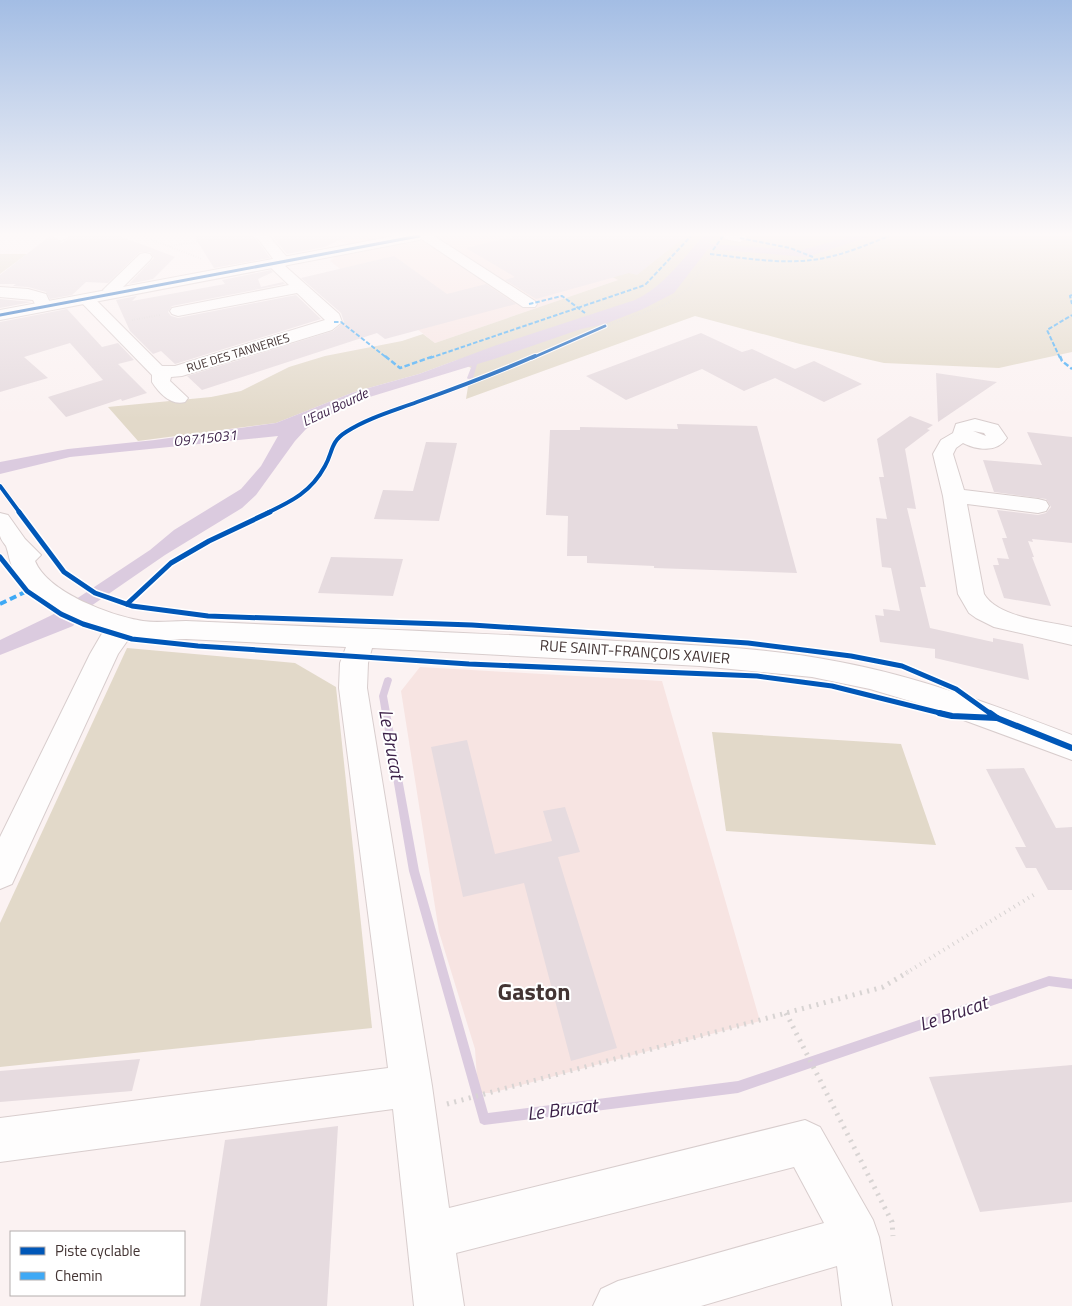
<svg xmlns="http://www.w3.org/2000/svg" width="1072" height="1306" font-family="'Titillium Web',sans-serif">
<rect width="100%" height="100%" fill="#fbf2f2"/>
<g fill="#f7e4e2">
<polygon points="318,236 581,236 618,280 435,343 330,261 350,244"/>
<polygon points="420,667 662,681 760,1021 491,1093 478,1093 475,1049 439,932 401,691"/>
</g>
<g fill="#e2d9c9">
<polygon points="581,236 1072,236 1072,352 999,368 884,363 800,344 695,316 466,399 471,368 457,360 419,374 354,392 276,423 138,441 108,407 211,397 241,391 289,367 325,356 402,341 423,334 435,343 618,280 594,267"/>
<polygon points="0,254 27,254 0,274"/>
<polygon points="127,648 295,663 336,687 372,1028 0,1067 0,923"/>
<polygon points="712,732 901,744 936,845 726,831"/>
</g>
<path fill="#dbcbdf" d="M703,236H713L709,244L802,250L852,236H871L807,257L708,249L674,293L643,309L605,324L581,329L494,359L363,399L319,420L306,429L295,441L256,495L242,508L165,555L91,606L73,626L0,655V640L52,615L150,550L174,530L241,489L261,466L278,436L70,457L0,474V462L68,449L155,440L276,423L354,392L419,374L494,346L635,300C663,287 683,259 703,236Z"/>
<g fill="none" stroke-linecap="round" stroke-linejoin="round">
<g fill="#dbcbdf" fill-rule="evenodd">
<polygon points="474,360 478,361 473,378 468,379 467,378"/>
<polygon points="388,677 391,678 392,680 387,696 419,871 488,1113 738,1081 1049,976 1072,979 1072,989 1049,986 738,1093 484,1125 480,1123 409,871 379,696 384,680 385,678"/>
</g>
</g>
<g fill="#e6dbdf">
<polygon points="50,236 62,243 72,236 120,236 175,257 153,279 129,284 154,258 150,252 140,252 108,283 86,282 72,295 50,299 46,292 28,287 13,286 16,284 0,284 0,275"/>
<polygon points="194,236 254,236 270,258 214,268"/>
<polygon points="272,236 347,236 325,247 287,254"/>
<polygon points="515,236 686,236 637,275 629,273 536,299 505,280 515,277 466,248"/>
<polygon points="394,256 447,294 486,284 516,304 385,339 377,333 202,390 187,376 333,331 344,322 341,313 301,278"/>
<polygon points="271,270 273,272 258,279 261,287 283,282 285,284 172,306 168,312 171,316 178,318 296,295 321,319 175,364 161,351 153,354 130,331 116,300 137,296 132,301 225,284 222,280"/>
<polygon points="0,299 32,302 0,308"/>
<polygon points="67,309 102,347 118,343 134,360 118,364 147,393 122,401 121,399 66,417 48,397 103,380 70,343 24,357 48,378 0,392 0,322"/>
<polygon points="701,333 742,352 752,349 795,369 814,361 862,384 824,402 775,378 744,391 702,369 626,400 586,376"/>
<polygon points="936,373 997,382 938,422"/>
<polygon points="910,416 933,425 927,429 930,430 905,449 916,509 907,508 926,587 920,587 930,628 993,642 993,638 1023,644 1029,680 935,658 935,649 880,642 875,615 884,616 883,609 900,611 891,568 882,567 878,535 876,518 887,519 879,477 884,477 877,439"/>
<polygon points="677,424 757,426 797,573 654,568 654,566 587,563 587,556 567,556 568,516 546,515 550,430 580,430 580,427 678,429"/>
<polygon points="1027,432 1072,437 1072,543 1032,539 1033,542 1028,541 1034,557 1032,557 1051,606 1004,598 993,565 999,565 997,558 1009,559 1002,538 1007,538 997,510 1038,515 1046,513 1051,507 1046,499 994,492 983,460 1042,465"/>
<polygon points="426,442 457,443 439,521 374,519 383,490 413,491"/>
<polygon points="331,557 403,559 393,596 318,593"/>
<polygon points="467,740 495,854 552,841 543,811 565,807 580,852 558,857 617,1048 571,1061 524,883 463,897 431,747"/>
<polygon points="1024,768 1056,828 1072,827 1072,890 1048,890 1036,868 1026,868 1015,847 1026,847 986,769"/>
<polygon points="140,1059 132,1091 0,1102 0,1071"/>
<polygon points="1072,1065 1072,1202 980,1212 929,1077"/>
<polygon points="338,1126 327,1306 200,1306 225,1140"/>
</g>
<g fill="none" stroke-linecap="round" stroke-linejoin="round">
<defs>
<g id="minor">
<polygon points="70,236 61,241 54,237 55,236"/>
<path d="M256,236H269L291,262L285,266L339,314L342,322L332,330L182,376L171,377L170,381L188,398L185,402C171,406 159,393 152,382V375L78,299L80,296H92L162,366H175L325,320L297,293L178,316L172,314L170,311L172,308L289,285L267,264L269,261L274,260Z"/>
<polygon points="417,236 434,236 535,301 537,304 535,307 523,307"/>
<polygon points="723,236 746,236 747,238 740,242 725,239"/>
<polygon points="145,253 150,254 152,257 150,260 119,291 121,294 119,297 107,297 103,290 106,287 140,254"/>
<polygon points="0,287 28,289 46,294 52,307 50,310 38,310 33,300 0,297"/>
<path d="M975,419L998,425L1007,438C997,453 977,450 963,443L956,448L953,454L964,490L1038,499L1046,501L1049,506L1046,511L1038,513L967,504L984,594C998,618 1047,621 1072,627V645L994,627L976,618L969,613L958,594L943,496L933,454L941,440L953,433L956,424ZM973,431L984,433L986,436Z"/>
<path d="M0,513L8,515L25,539L41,555L35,561C48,593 112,616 143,621C157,623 172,621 186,621C324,627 463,632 601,640C681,645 761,646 840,662C920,677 996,706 1072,735V760L920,704L870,689L812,677L700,666L372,648L368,663L367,688L432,1086L449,1208L805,1120L820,1127L873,1220L879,1237L892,1306H842L837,1266L701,1306H593L601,1289L618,1281L824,1223L794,1167L456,1253L464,1306H414L393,1109L0,1162V1118L388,1068L339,688L340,663L346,647L186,639L154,640L130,637L118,654L12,884L0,889V837L90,654L104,630C70,619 31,601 13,568C9,561 9,554 6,546C4,543 1,540 0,536C0,530 0,520 0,513Z"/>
</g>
<polygon id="major" points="395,236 426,236 419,240 0,320 0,310"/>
</defs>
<use href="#minor" stroke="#d8cdcd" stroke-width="2"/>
<use href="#major" stroke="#d8cdcd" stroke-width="2"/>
<g stroke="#d8d4d3" stroke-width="2" stroke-dasharray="0.5 2" stroke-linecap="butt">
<polyline points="142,236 202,259"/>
<polyline points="79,240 98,242 117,236"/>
<polyline points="169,246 232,237 235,241 247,240"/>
<polyline points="585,313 605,326"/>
<polyline points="132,320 160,315"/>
<polyline points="532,358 605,326 665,305 688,289 713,250"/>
</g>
<g stroke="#d8d4d3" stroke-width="2.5" stroke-dasharray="0.5 2.5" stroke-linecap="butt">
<polyline points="501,371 505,385"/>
<path d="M267,513C292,501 311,492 325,466C332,453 329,446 343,434C361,418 389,414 410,406C452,390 494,374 535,356"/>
</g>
<polyline stroke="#d8d4d3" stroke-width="3" stroke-dasharray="1 4" stroke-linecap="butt" points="127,604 171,563 209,541 270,512"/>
<polyline stroke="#d8d4d3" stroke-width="4" stroke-dasharray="1 4.5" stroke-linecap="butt" points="906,973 1035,894"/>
<g stroke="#d8d4d3" stroke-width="5" stroke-dasharray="2 5.5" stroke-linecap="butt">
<polyline points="786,1013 892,1222 893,1236"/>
<polyline points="447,1104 883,987 908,972"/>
</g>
<use href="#minor" fill="#fefdfd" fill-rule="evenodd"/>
<use href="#major" fill="#fefdfd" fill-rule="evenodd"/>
<g stroke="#3fa9f5" stroke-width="2" stroke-dasharray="4.5 2" stroke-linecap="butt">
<polyline points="740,238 790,248 813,257"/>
<polyline points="713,250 723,236"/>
<path d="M710,254C746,258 783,265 819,259C843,255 866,245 889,236"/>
<polyline points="1072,295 1070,296 1072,304"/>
<polyline points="529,304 562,296 585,313"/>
<polyline points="334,322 341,322 387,358"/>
<polyline points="430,358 645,285 691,236"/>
<polyline points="1060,358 1047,330 1072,315"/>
</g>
<g stroke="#3fa9f5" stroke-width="2.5" stroke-dasharray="5.5 2.5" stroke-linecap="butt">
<polyline points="385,356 400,368 434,356"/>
<polyline points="1060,356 1062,361 1072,369"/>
</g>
<polyline stroke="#3fa9f5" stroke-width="4" stroke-dasharray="7 4" stroke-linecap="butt" points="0,604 27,591"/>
<defs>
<g id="cycleway-far3">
<polyline points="0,315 419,236"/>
<polyline points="532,358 605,326"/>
</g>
<g id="cycleway-far2">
<polyline points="0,486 20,513"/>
<path d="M267,513C292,501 311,492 325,466C333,452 330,442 346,432C368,418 393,411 417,402C456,388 496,373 535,356"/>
</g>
<g id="cycleway-far1">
<polyline points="19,512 64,572 95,593 132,606 208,616 472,625 748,643 851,656 902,666 956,689 991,714"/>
<polyline points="0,557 27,591 61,614 83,624 132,639 198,646 469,664 757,676 832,686 944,714"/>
<polyline points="127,604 171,563 209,541 270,512"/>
</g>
<g id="cycleway">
<polyline points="939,713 952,716 997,718"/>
<polyline points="990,713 997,718 1072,748"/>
</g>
</defs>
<use href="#cycleway-far3" stroke="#fff" stroke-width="5"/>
<use href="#cycleway-far2" stroke="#fff" stroke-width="6"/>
<use href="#cycleway-far1" stroke="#fff" stroke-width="8"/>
<use href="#cycleway" stroke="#fff" stroke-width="9"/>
<use href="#cycleway-far3" stroke="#0057b8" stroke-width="3"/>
<use href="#cycleway-far2" stroke="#0057b8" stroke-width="4"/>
<use href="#cycleway-far1" stroke="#0057b8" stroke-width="5"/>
<use href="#cycleway" stroke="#0057b8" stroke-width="6"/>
</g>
<linearGradient id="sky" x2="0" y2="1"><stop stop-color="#a3bde4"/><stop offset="0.56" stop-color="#fdf9f9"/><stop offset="1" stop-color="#fdf9f9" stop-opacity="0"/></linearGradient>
<rect width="1072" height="419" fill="url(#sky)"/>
<g text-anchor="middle" stroke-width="4" stroke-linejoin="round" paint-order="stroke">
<g font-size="12" fill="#433433" stroke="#fff">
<text transform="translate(238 353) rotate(-17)" y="4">RUE DES TANNERIES</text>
</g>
<g font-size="14" font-style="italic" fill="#3a1f46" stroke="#fff">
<text transform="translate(335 407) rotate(-25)" y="5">L'Eau Bourde</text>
<text transform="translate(205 438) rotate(-6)" y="5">O9715031</text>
</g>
<g font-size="15" fill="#433433" stroke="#fff">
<text transform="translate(635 652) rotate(4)" y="5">RUE SAINT-FRANÇOIS XAVIER</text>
</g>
<g font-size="19" font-style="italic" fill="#3a1f46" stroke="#fff">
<text transform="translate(392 744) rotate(80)" y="7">Le Brucat</text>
<text transform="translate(953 1013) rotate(-19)" y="7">Le Brucat</text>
<text transform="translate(562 1109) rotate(-7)" y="7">Le Brucat</text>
</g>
<g font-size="24" font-weight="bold" fill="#433433" stroke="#fff">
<text x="534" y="1000">Gaston</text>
</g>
</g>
<rect x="10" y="1231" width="175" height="65" fill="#ffffff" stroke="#b4aead"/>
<rect x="20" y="1247" width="25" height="8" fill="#0057b8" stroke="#b4aead"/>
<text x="55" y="1256" font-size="15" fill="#433433">Piste cyclable</text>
<rect x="20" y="1272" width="25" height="8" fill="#3fa9f5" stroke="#b4aead"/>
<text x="55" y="1281" font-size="15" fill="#433433">Chemin</text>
</svg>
